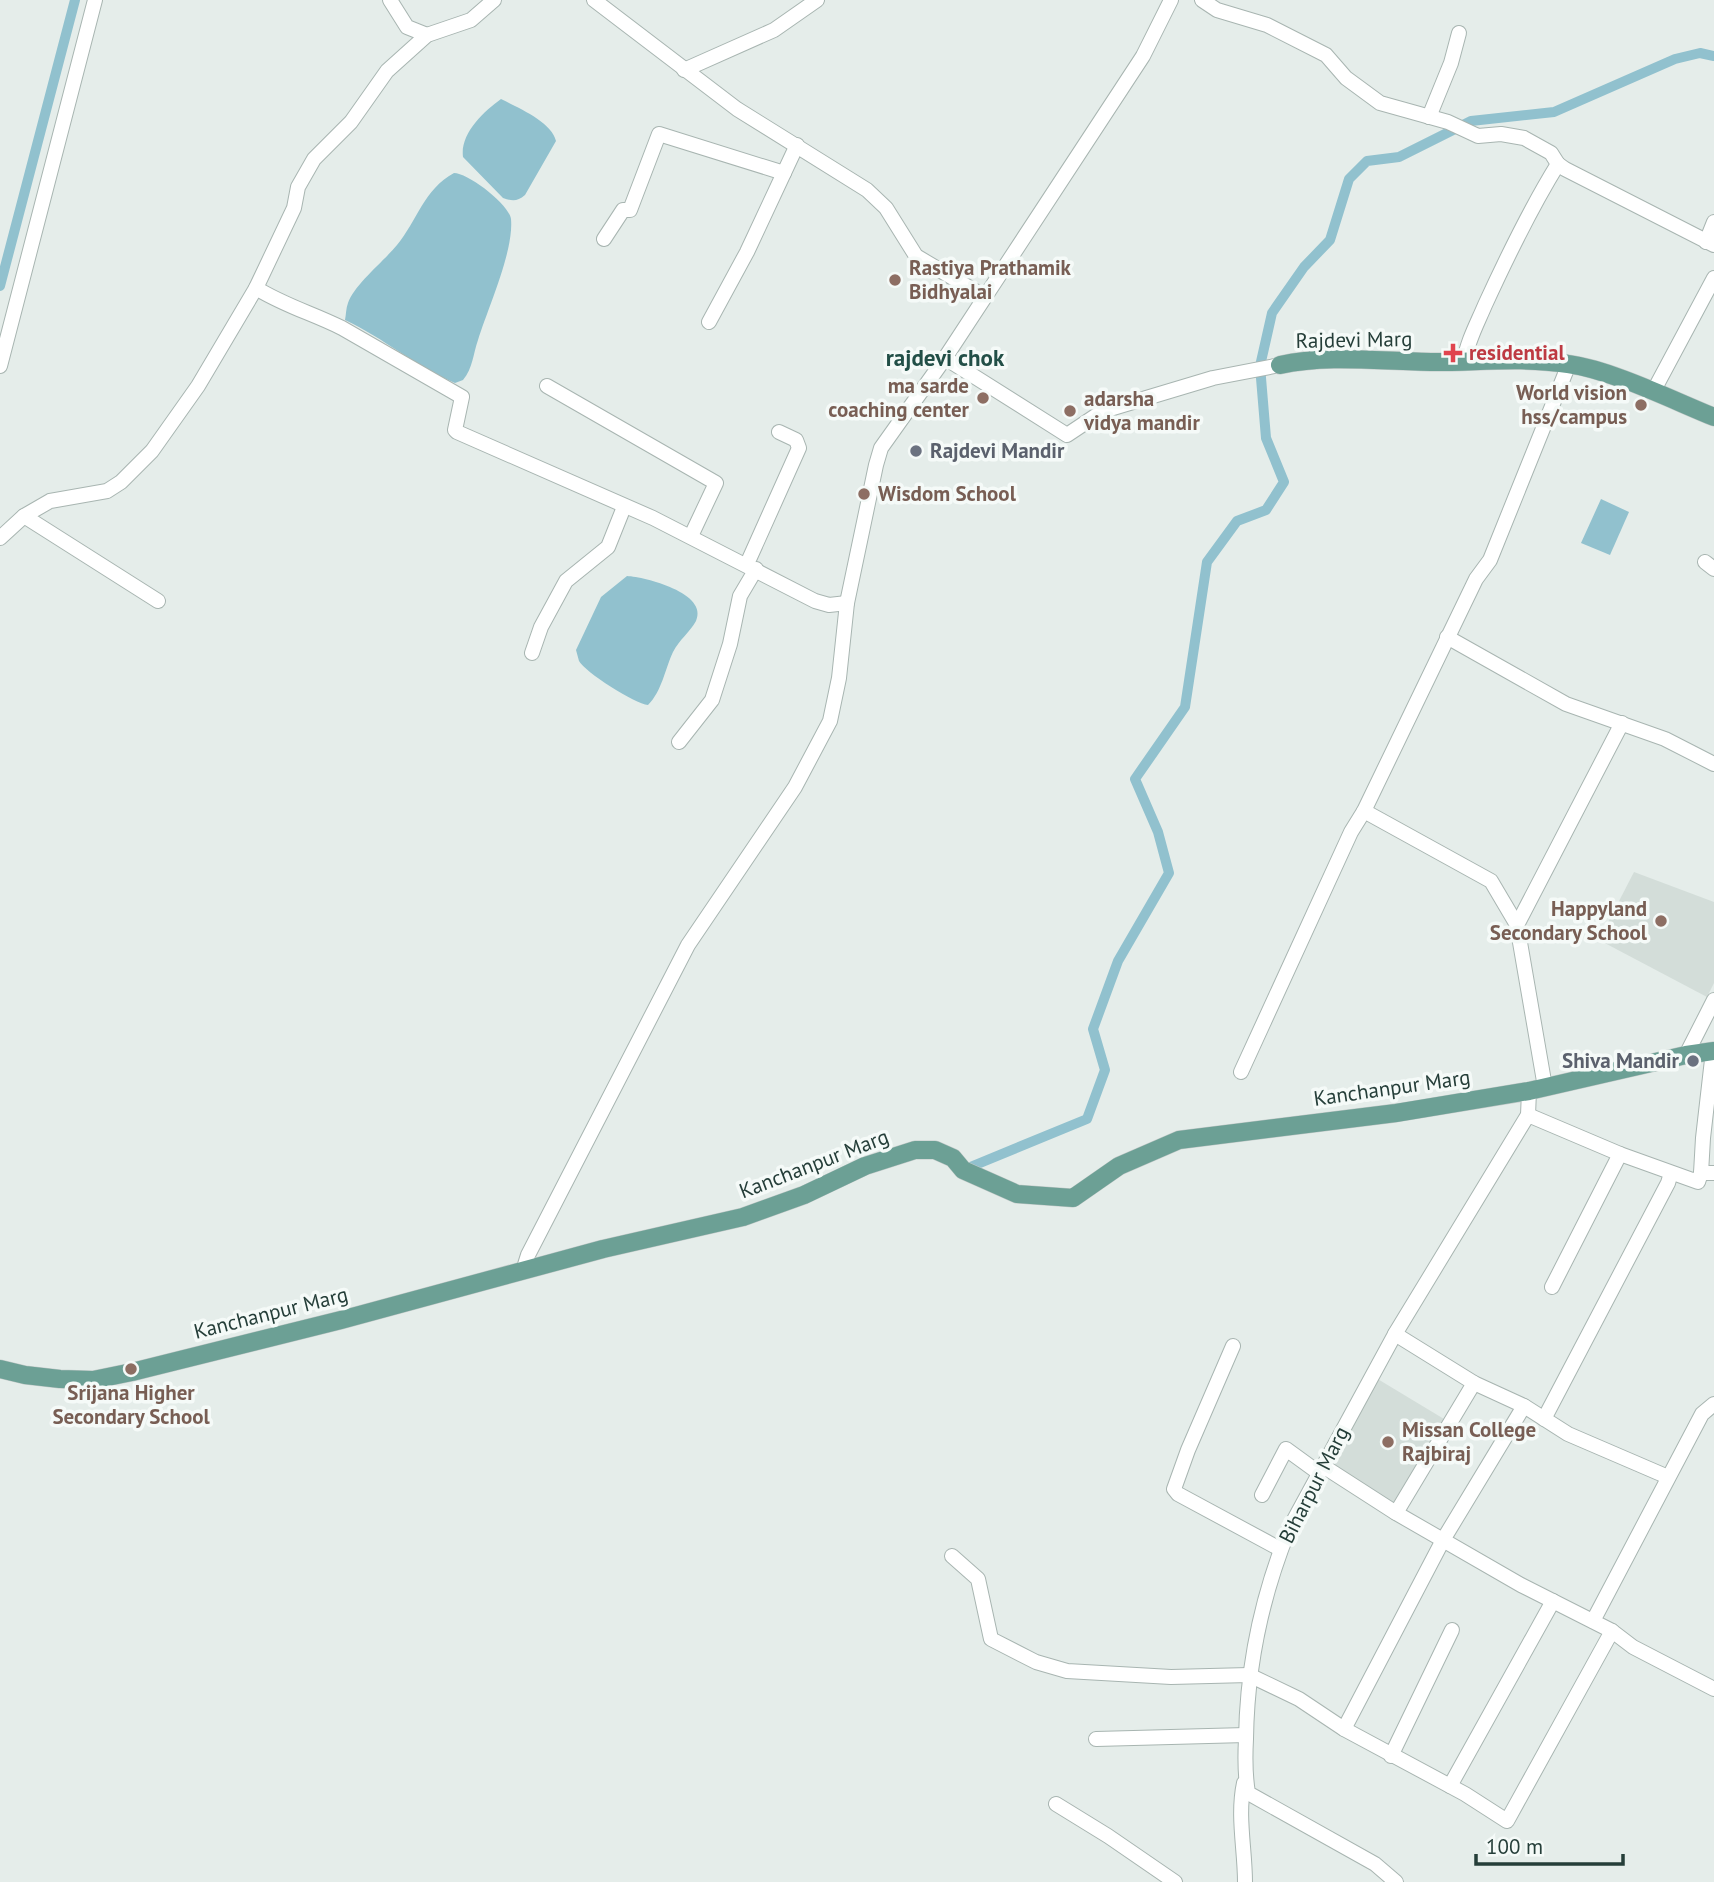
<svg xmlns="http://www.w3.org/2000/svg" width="1714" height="1882" font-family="'PT Sans',sans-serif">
<rect width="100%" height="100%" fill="#e5edea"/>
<g fill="#d3ddd9">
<polygon points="1634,872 1714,902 1714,983 1707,997 1599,940"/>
<polygon points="1376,1378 1449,1422 1396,1506 1327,1463"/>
</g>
<g fill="#91c1ce">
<path d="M501,99C517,107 552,122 556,141L525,195C517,202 512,201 503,198L463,157C460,134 483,112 501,99Z"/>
<path d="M454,173C468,173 509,204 511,219C514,251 488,308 478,340C473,354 473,368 463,380L455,383C416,367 384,338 345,320C346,315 346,308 348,303C354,285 384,261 397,245C417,221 424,189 454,173Z"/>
<polygon points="1601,499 1629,512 1610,555 1581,543"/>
<path d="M627,576C645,577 709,593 696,621C690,632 679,640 673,652C665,669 662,691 648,705C635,704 585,672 579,661C578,657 577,654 576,650L601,597Z"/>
</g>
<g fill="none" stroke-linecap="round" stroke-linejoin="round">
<g stroke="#91c1ce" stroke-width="10">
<polyline points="0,286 75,0"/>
<polyline points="963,1170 1087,1119 1105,1070 1093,1029 1118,961 1169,873 1158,832 1135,779 1185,707 1207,562 1237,521 1266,510 1284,482 1266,438 1260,366 1272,313 1304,267 1330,240 1349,179 1367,161 1399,157 1471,121 1554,112 1675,59 1700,53 1714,56"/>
</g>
<defs>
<g id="minor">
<polyline points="390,0 407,27 427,35"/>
<polyline points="594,0 737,109 867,190 886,208 916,256 985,297"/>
<polyline points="1202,0 1217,10 1267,25 1326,55 1346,78 1380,103 1448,122 1478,136 1501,134 1524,138 1551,153 1558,164"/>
<polyline points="684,70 774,30 817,0"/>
<polyline points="1429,117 1451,63 1459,33"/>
<polyline points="604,239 623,210 630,210 659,134 784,173"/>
<polyline points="1706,242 1714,222"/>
<path d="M256,288C285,306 312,313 342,328L462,397L455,430L457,432L653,518L815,601L829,605L847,603"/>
<polyline points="709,322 747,252 797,145"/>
<polyline points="945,358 1067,435 1103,411 1213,378 1280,365"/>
<path d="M1464,362C1467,342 1477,324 1485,305C1507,257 1530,209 1558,164L1565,169L1714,245"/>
<polyline points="0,366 95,0"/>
<polyline points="547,386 716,483 691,536"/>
<polyline points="1653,392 1714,278"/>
<polyline points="24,516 158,601"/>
<polyline points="0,538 24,516 50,501 107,491 121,482 152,451 198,386 256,288 294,208 298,187 314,159 351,122 387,71 427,35 471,20 494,0"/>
<polyline points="1705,562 1714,569"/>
<polyline points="747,564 799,448 796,440 779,432"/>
<polyline points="1447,637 1566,704 1665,739 1714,764"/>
<polyline points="532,653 541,627 566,581 608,547 624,507"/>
<polyline points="679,742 712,700 730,644 740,596 756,569"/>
<polyline points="1364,811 1491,881 1517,925 1545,1087"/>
<polyline points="1517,925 1622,723"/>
<polyline points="1686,1055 1714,1000"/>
<polyline points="1241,1072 1351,832 1364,811 1476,579 1490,560 1569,364"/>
<polyline points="1528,1115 1620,1154 1698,1182 1701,1173 1714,1173"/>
<polyline points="1701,1173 1703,1138 1713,1051"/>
<polyline points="523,1271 528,1255 688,945 795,787 830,721 839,678 847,603 876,465 881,448 945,358 1143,56 1171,0"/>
<polyline points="1552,1287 1620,1154"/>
<polyline points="1395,1334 1474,1383 1524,1406 1568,1434 1668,1477"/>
<polyline points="1233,1346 1188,1450 1174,1489 1178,1494 1280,1549"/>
<polyline points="1544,1419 1668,1183 1671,1173"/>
<polyline points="1323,1466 1396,1513 1521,1585 1612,1631 1633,1647 1714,1689"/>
<polyline points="1262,1495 1286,1449 1319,1473"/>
<polyline points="1396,1513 1474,1383"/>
<polyline points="952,1556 978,1579 991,1639 1036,1662 1067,1671 1171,1677 1249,1675 1299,1699 1344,1729 1465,1794 1507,1821 1612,1631"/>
<polyline points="1593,1621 1702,1414 1714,1404"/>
<polyline points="1344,1729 1443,1540 1524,1406"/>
<polyline points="1096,1739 1246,1735"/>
<polyline points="1391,1756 1452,1630"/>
<path d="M1244,1783C1237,1816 1245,1849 1245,1882"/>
<polyline points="1450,1786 1553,1601"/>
<polyline points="1056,1804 1108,1836 1175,1882"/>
<path d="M1396,1882L1375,1864L1248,1793C1245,1775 1245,1757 1246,1739C1247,1665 1261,1598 1289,1529L1395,1334L1528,1115L1529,1091"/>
</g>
<g id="major">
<path d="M1280,365C1330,354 1383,362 1435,362C1479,362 1524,357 1568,364C1612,370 1672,400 1714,417"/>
<polyline points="0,1369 25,1375 60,1379 93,1380 132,1372 341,1320 603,1249 743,1217 804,1195 865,1166 915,1150 935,1150 953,1158 963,1170 1017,1194 1073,1198 1119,1166 1179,1140 1396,1113 1529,1091 1686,1055 1714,1051"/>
</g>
</defs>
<use href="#minor" stroke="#a8b5b1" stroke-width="16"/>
<use href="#major" stroke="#c2c9c8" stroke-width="19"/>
<use href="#minor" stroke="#fff" stroke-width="14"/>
<use href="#major" stroke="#6ca095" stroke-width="18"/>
</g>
<g fill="#8d6e63" stroke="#f5faf8" stroke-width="2.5">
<circle cx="895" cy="280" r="7"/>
<circle cx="983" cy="398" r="7"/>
<circle cx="1641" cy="405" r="7"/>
<circle cx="1070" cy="411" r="7"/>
<circle cx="864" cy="494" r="7"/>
<circle cx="1661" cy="921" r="7"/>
<circle cx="131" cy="1369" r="7"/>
<circle cx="1388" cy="1442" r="7"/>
</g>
<path fill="#e0444e" stroke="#f5faf8" stroke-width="2.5" d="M1449.5 342.5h7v7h7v7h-7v7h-7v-7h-7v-7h7z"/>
<g fill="#6b7280" stroke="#f5faf8" stroke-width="2.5">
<circle cx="916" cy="451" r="7"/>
<circle cx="1693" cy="1061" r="7"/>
</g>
<g text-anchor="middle" stroke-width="7" stroke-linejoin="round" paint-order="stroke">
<g font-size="21" font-weight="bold" fill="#785e54" stroke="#f5faf8" text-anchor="start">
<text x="909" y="275">Rastiya Prathamik<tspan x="909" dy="24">Bidhyalai</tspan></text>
<text x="969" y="393" text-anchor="end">ma sarde<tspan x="969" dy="24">coaching center</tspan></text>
<text x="1627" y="400" text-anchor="end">World vision<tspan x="1627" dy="24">hss/campus</tspan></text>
<text x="1084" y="406">adarsha<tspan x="1084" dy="24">vidya mandir</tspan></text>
<text x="878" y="501">Wisdom School</text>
<text x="1647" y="916" text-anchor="end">Happyland<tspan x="1647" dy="24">Secondary School</tspan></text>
<text x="131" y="1400" text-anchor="middle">Srijana Higher<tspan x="131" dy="24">Secondary School</tspan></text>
<text x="1402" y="1437">Missan College<tspan x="1402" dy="24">Rajbiraj</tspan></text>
</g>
<g font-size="21" fill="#253e39" stroke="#f5faf8">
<text transform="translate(1354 340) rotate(-1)" y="7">Rajdevi Marg</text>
<text transform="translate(1392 1088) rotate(-8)" y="7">Kanchanpur Marg</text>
<text transform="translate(814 1164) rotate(-21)" y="7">Kanchanpur Marg</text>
<text transform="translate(271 1313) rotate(-14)" y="7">Kanchanpur Marg</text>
<text transform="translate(1314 1485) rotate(-63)" y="7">Biharpur Marg</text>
</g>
<g font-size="21" font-weight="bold" fill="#be3a42" stroke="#f5faf8" text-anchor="start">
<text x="1469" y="360">residential</text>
</g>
<g font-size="21" font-weight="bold" fill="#5b616d" stroke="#f5faf8" text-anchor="start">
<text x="930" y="458">Rajdevi Mandir</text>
<text x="1679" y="1068" text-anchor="end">Shiva Mandir</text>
</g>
<g font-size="23" font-weight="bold" fill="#224f47" stroke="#f5faf8">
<text x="945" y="366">rajdevi chok</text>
</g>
</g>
<path d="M1476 1854v10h147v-10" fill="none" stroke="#253e39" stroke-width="3.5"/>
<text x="1486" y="1854" font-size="21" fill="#253e39" stroke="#f5faf8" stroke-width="5" paint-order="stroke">100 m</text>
</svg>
